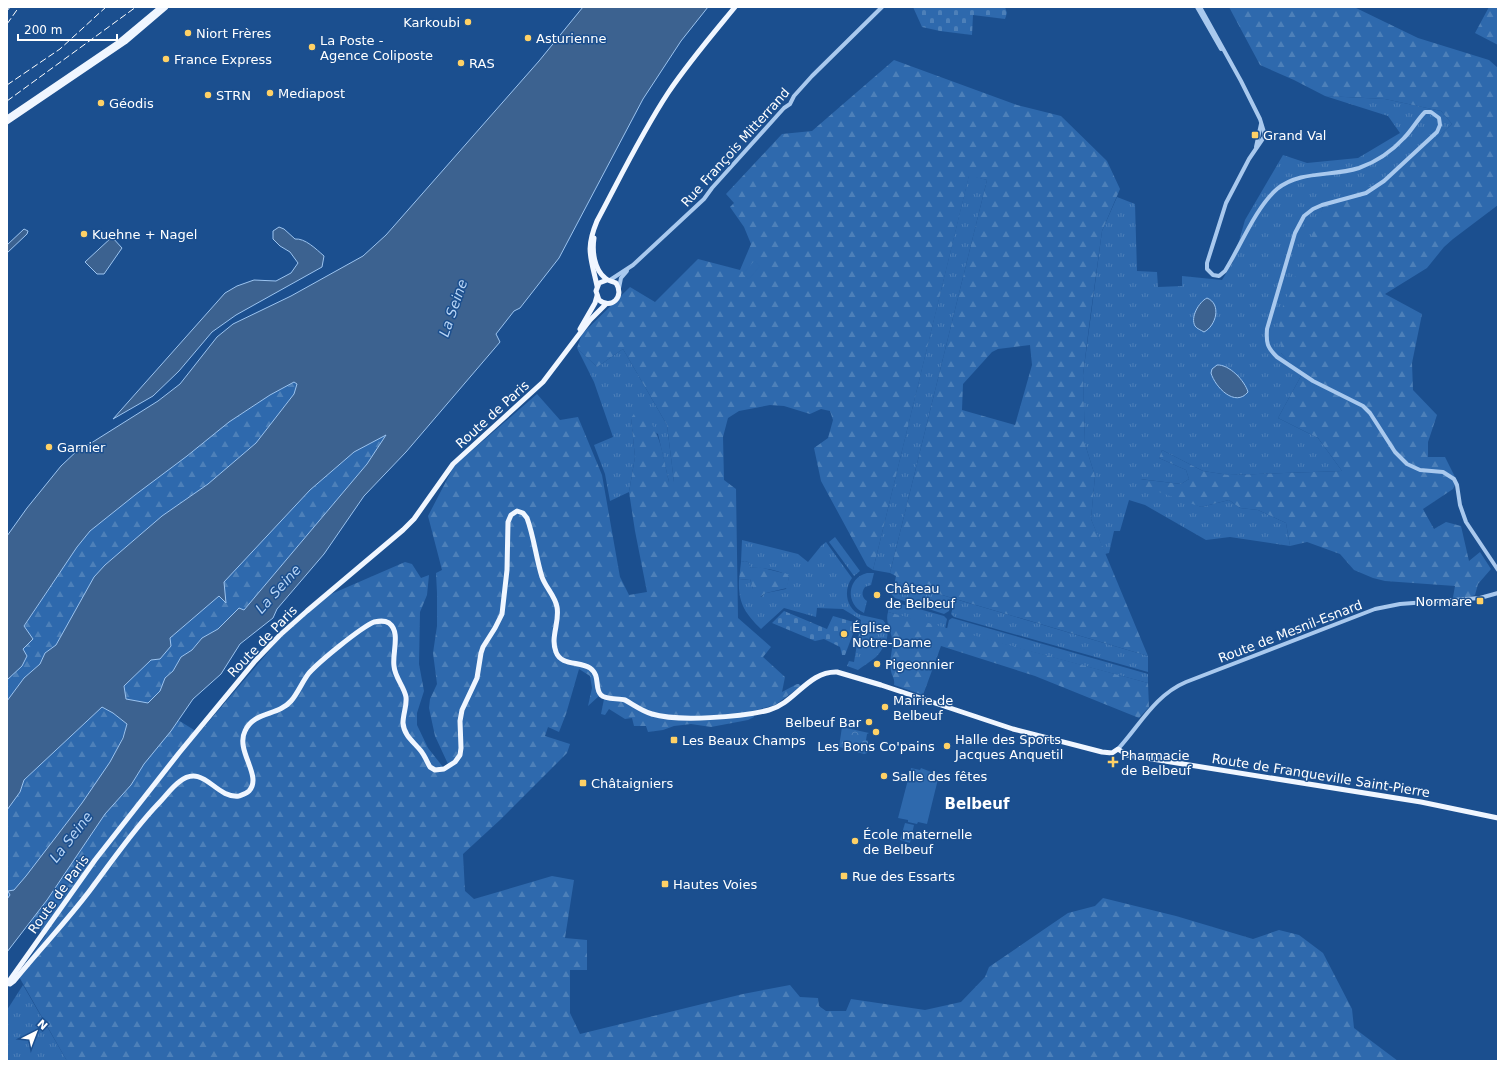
<svg xmlns="http://www.w3.org/2000/svg" width="1505" height="1068" font-family="'DejaVu Sans',sans-serif">
<defs>
<pattern id="grass-tufts" width="24" height="20" patternUnits="userSpaceOnUse"><rect width="24" height="20" fill="#2e69ad"/><path d="M3 7l-1-3M5 7V3M7 7l1-3M15 17l-1-3M17 17v-4M19 17l1-3" fill="none" stroke="#4d80b9"/></pattern>
<pattern id="forest-firs" width="22" height="20" patternUnits="userSpaceOnUse"><rect width="22" height="20" fill="#2e69ad"/><path d="M5 1l3.5 6h-7zM16 11l3.5 6h-7z" fill="#4d80b9"/></pattern>
<pattern id="cemetery-stones" width="16" height="16" patternUnits="userSpaceOnUse"><rect width="16" height="16" fill="#2e69ad"/><path d="M2 7V4a2 2 0 0 1 4 0v3zM10 15v-3a2 2 0 0 1 4 0v3z" fill="#4d80b9"/></pattern>
<pattern id="park-crowns" width="20" height="18" patternUnits="userSpaceOnUse"><rect width="20" height="18" fill="#2e69ad"/><path d="M2 6a3 3 0 1 1 6 0M12 15a3 3 0 1 1 6 0" fill="none" stroke="#4d80b9"/></pattern>
</defs>
<rect width="100%" height="100%" fill="#1b4f8f"/>
<g fill="url(#grass-tufts)">
<polygon points="1325,96 1385,99 1441,111 1452,124 1397,175 1323,207 1281,353 1301,376 1278,418 1318,438 1342,471 1229,475 1203,471 1162,450 1159,458 1186,470 1189,479 1181,484 1140,479 1201,507 1229,500 1240,508 1258,510 1286,523 1290,546 1230,537 1206,540 1145,505 1129,500 1120,531 1114,531 1109,553 1105,554 1091,519 1095,476 1085,444 1083,375 1102,231 1117,197 1135,204 1137,271 1157,272 1158,287 1182,286 1182,276 1222,280 1233,262 1245,220 1283,155 1307,163 1358,158 1400,133 1388,116"/>
<polygon points="969,175 987,180 890,573 873,570"/>
<polygon points="577,348 597,367 623,349 667,425 674,482 669,482 658,434 631,418 635,457 629,492 610,501 605,474 594,445 613,437 594,382"/>
<polygon points="835,537 860,571 854,576 829,542"/>
<path d="M742,540L798,554L808,562L821,546L826,542L852,578C843,590 846,609 861,615C868,617 876,618 883,620C893,631 885,648 876,657C870,662 863,666 858,670L847,666L849,661L854,662L861,620L843,609L817,608L816,617L784,608L761,629C745,613 738,603 739,580L750,579L753,589L761,597L766,593L786,589L789,577C783,570 759,567 751,568L748,562L745,561L741,562Z"/>
<path d="M867,573H874L871,585L865,587C861,592 862,598 867,601L864,613C845,604 847,578 867,573Z"/>
<polygon points="895,581 952,598 949,611 944,614 895,598 891,594"/>
<polygon points="955,599 1148,656 1148,672 954,617 951,614"/>
<polygon points="894,602 944,616 947,619 945,629 888,612 889,604"/>
<polygon points="952,618 1148,674 1148,683 947,629 949,620"/>
<polygon points="23,985 67,1061 7,1061 7,1010"/>
</g>
<g fill="url(#forest-firs)" fill-rule="evenodd">
<polygon points="1229,7 1354,7 1418,38 1489,60 1498,68 1498,205 1453,239 1444,247 1427,268 1385,294 1422,314 1412,363 1413,390 1437,415 1428,442 1428,457 1445,457 1457,481 1453,489 1423,509 1434,529 1446,522 1461,526 1469,561 1480,552 1491,569 1478,584 1475,595 1452,603 1455,586 1385,581 1373,578 1354,570 1340,554 1307,542 1290,546 1286,523 1258,510 1240,508 1229,500 1201,507 1145,487 1139,479 1181,484 1189,479 1186,470 1159,458 1162,450 1203,471 1229,475 1342,471 1318,438 1278,418 1301,376 1281,353 1279,316 1323,207 1397,174 1452,124 1441,111 1385,99 1325,96 1294,80 1260,65"/>
<polygon points="1489,7 1498,7 1498,45 1475,33"/>
<path d="M894,60L1017,105L1061,116L1107,161L1120,189L1102,231L1090,319L1083,375L1085,444L1095,476L1091,519L1148,656L895,581L896,576L890,573L987,180L969,176L873,570L867,566L821,481L814,448L828,438L833,420L830,411L821,409L810,414L784,406L770,405L739,411L728,418L723,437L724,480L736,489L738,618L771,647L763,657L785,677L782,692L797,684H799L801,686L775,705L753,711L754,717L748,720L711,727L691,724L674,726L663,730L648,732L646,726H634L632,718L625,719L609,709L605,715L601,714L604,699L599,696L588,706L592,688L590,676L579,669L566,714L559,732L548,727L545,736L570,744L567,753L500,820L463,854L465,891L474,899L552,876L574,880L565,938L587,940V970H570V1013L580,1034L743,994L790,985L800,997L818,998L819,1006L826,1011H846L851,999L925,1010L961,1002L985,977L989,967L1068,913L1095,906L1103,898L1176,916L1253,939L1279,930L1299,935L1323,953L1352,1009L1354,1028L1398,1061H67L18,975L46,935L30,922L47,900L105,814L131,785L144,764L178,720L199,733L286,631L329,595L405,562L412,564L421,578L429,575L427,595L420,612L419,664L424,691L417,713V725L428,748L443,767L448,764L435,736L429,708L430,699L437,684L433,653L437,626V593L436,573L442,570L428,516L454,466L537,394L560,420L578,417L602,475L620,577L629,595L647,592L635,531L629,492L635,457L631,418L639,407C661,430 662,452 669,482H674L667,425L623,349L597,367L577,348L582,334L630,287L655,302L698,259L740,270L751,244L744,227L730,207L734,203L726,194L782,134L812,131ZM1030,345L1032,365L1015,425L962,410L963,384L992,352L998,349Z"/>
<polygon points="294,382 297,384 294,394 256,443 208,484 162,516 105,565 56,645 45,653 40,664 24,678 7,701 7,680 12,675 23,649 24,627 77,547 90,531 135,495 187,456 229,422 270,395"/>
<polygon points="387,434 367,464 244,610 239,608 218,629 202,638 192,650 181,657 173,671 165,678 160,691 148,703 126,699 124,686 151,660 170,638 219,596 225,602 224,582 310,490 354,452"/>
<polygon points="745,561 748,562 751,568 759,567 787,574 789,577 787,588 766,593 758,598 753,597 750,593 753,589 750,579 739,580 741,562"/>
<path d="M888,612L1148,683L1149,707L1139,718L1035,676L941,646L923,695L894,685C895,678 892,677 891,671C888,660 894,649 892,639C891,630 885,622 888,612Z"/>
<path d="M102,707L113,713L127,724C115,765 82,802 57,836C41,857 26,880 7,899V810L20,792L24,780Z"/>
</g>
<g fill="url(#cemetery-stones)">
<polygon points="913,7 1005,7 1007,13 1005,19 973,15 972,35 940,31 922,27"/>
<polygon points="784,611 827,629 833,616 857,623 845,655 842,655 840,647 824,639 815,641 772,623"/>
</g>
<polygon fill="url(#park-crowns)" points="842,727 869,733 867,734 866,740 868,741 868,745 865,744 865,748 868,750 867,753 864,754 857,752 857,749 849,747 848,749 839,747"/>
<g fill="#2e69ad">
<polygon points="754,261 760,266 749,279 743,274"/>
<polygon points="911,768 920,770 921,768 939,775 927,824 918,822 917,824 908,822 908,820 898,818"/>
<polygon points="905,823 914,825 910,843 900,840"/>
</g>
<g fill="#3c6290" stroke="#9cc4f0" fill-rule="evenodd">
<path d="M583,7H708L681,41L643,99L559,258L520,308L514,311L496,334L500,342L406,452L364,496L324,554L277,609L273,618L240,644L221,674L193,699L171,731L144,764L131,785L105,814L47,900L7,952V899L10,895L8,891L14,890L26,876L82,803L110,762L123,738L127,724L113,713L102,707L24,780L20,792L7,810V701L24,678L40,664L45,653L56,645L94,577L105,565L162,516L208,484L256,443L294,394L297,384L294,382L270,395L229,422L187,456L135,495L90,531L77,547L24,626L33,639L23,649L27,656L22,666L7,680V536L27,508L61,466L80,448L85,445H88L158,401L180,384L217,337L233,324L291,296L363,256L386,235L539,61ZM386,435L367,464L244,610L239,608L218,629L202,638L192,650L181,657L173,671L165,678L160,691L148,703L126,699L124,686L151,660L160,659L171,646L170,638L219,596L226,603L224,582L310,490L354,452Z"/>
<path d="M279,227L284,229L295,239C305,238 316,249 324,256L322,267L236,315L212,332L179,371L153,396L113,419L225,293L237,286L254,280L276,281L291,273L298,263L290,252L280,246L273,239V231Z"/>
<polygon points="24,229 28,231 27,234 7,253 7,245"/>
<polygon points="112,237 122,248 104,274 97,274 85,262"/>
<path d="M1207,298C1222,304 1216,326 1204,332C1201,330 1197,329 1195,326C1190,317 1199,302 1207,298Z"/>
<path d="M1217,365C1229,364 1245,381 1248,392C1235,408 1215,387 1211,373L1212,369Z"/>
</g>
<g fill="none" stroke-linecap="round" stroke-linejoin="round">
<g stroke="#a9c9ee" stroke-width="4">
<polyline points="1197,7 1221,49"/>
<path d="M1200,7L1241,81L1260,119L1264,132V137L1249,159L1226,203L1207,263V269L1213,275L1219,276L1225,271C1240,247 1256,207 1277,189C1301,170 1331,177 1359,168C1376,162 1392,151 1404,138C1412,130 1417,120 1425,112H1431L1439,118L1440,125L1437,132L1384,181L1366,193L1322,205L1313,209L1304,216L1295,233L1267,329C1266,343 1267,347 1277,357L1313,381L1363,406L1370,413L1395,452L1407,464L1420,470L1443,472L1454,479L1457,485L1460,505L1466,522L1498,570"/>
<polyline points="1256,147 1261,124"/>
<polyline points="610,280 633,265 704,199 712,188 784,108 790,104 794,96 812,76 882,7"/>
<polyline points="619,288 621,278 627,271"/>
<path d="M1118,749C1140,725 1155,695 1186,682L1375,609L1400,604L1480,598L1498,593"/>
</g>
<g stroke="#f0f6ff" stroke-width="5">
<polyline points="7,118 119,42 161,7"/>
<polyline points="7,122 125,42 166,7"/>
<path d="M594,238C592,251 594,269 605,278C608,281 612,281 616,283C625,297 611,310 599,300L596,291L599,283L607,280"/>
<path d="M597,286C591,257 585,250 597,221C620,178 641,134 668,93C688,63 712,35 735,7"/>
<polyline points="580,329 595,303 597,296"/>
<path d="M8,983L10,984L14,981C39,950 67,921 91,889C113,860 133,830 158,804C165,797 171,788 179,782C204,762 215,799 239,796C242,795 246,794 249,791C263,776 235,751 245,731C254,711 278,716 291,701C298,693 302,682 309,673C320,661 360,628 374,622C379,621 384,620 389,623C401,632 392,653 394,666C395,678 404,686 406,697C407,706 403,714 403,723C404,736 414,742 421,751C425,756 427,762 430,767L435,770L444,769L455,762L460,755L461,748L460,721L462,710L477,678L481,653L483,647L495,628L502,614L507,570L508,522L511,515L517,511L523,513L527,518C534,537 536,558 542,577C546,588 555,596 557,607C560,622 550,637 556,652C561,666 580,661 590,668C601,676 594,688 601,695C606,700 618,698 625,700C634,705 642,711 652,714C678,722 742,717 769,710C795,703 808,671 837,672L881,685L1013,729L1102,752L1112,753L1118,749L1127,755L1421,802L1498,818"/>
<polyline points="7,984 95,860 179,753 255,661 280,635 307,611 403,530 414,519 453,464 543,382 590,320 606,304"/>
</g>
<g stroke="#fff" stroke-width="1" stroke-dasharray="7 3" stroke-linecap="butt">
<polyline points="7,11 10,7"/>
<polyline points="7,24 19,7"/>
<polyline points="7,85 60,49 106,7"/>
<polyline points="7,101 136,7"/>
</g>
</g>
<g fill="#ffd166" stroke="#1b4f8f" stroke-width="1.5">
<circle cx="468" cy="22" r="4"/>
<circle cx="188" cy="33" r="4"/>
<circle cx="528" cy="38" r="4"/>
<circle cx="312" cy="47" r="4"/>
<circle cx="166" cy="59" r="4"/>
<circle cx="461" cy="63" r="4"/>
<circle cx="270" cy="93" r="4"/>
<circle cx="208" cy="95" r="4"/>
<circle cx="101" cy="103" r="4"/>
<rect x="1251" y="131" width="8" height="8" rx="2"/>
<circle cx="84" cy="234" r="4"/>
<circle cx="49" cy="447" r="4"/>
<circle cx="877" cy="595" r="4"/>
<rect x="1476" y="597" width="8" height="8" rx="2"/>
<circle cx="844" cy="634" r="4"/>
<circle cx="877" cy="664" r="4"/>
<circle cx="885" cy="707" r="4"/>
<circle cx="869" cy="722" r="4"/>
<circle cx="876" cy="732" r="4"/>
<rect x="670" y="736" width="8" height="8" rx="2"/>
<circle cx="947" cy="746" r="4"/>
<path d="M1111 756h4v4h4v4h-4v4h-4v-4h-4v-4h4z"/>
<circle cx="884" cy="776" r="4"/>
<rect x="579" y="779" width="8" height="8" rx="2"/>
<circle cx="855" cy="841" r="4"/>
<rect x="840" y="872" width="8" height="8" rx="2"/>
<rect x="661" y="880" width="8" height="8" rx="2"/>
</g>
<g text-anchor="middle" stroke-width="3" stroke-linejoin="round" paint-order="stroke">
<g font-size="13" fill="#fff" stroke="#1b4f8f" text-anchor="start">
<text x="460" y="27" text-anchor="end">Karkoubi</text>
<text x="196" y="38">Niort Frères</text>
<text x="536" y="43">Asturienne</text>
<text x="320" y="45">La Poste -<tspan x="320" dy="15">Agence Coliposte</tspan></text>
<text x="174" y="64">France Express</text>
<text x="469" y="68">RAS</text>
<text x="278" y="98">Mediapost</text>
<text x="216" y="100">STRN</text>
<text x="109" y="108">Géodis</text>
<text x="1263" y="140">Grand Val</text>
<text x="92" y="239">Kuehne + Nagel</text>
<text x="57" y="452">Garnier</text>
<text x="885" y="593">Château<tspan x="885" dy="15">de Belbeuf</tspan></text>
<text x="1472" y="606" text-anchor="end">Normare</text>
<text x="852" y="632">Église<tspan x="852" dy="15">Notre-Dame</tspan></text>
<text x="885" y="669">Pigeonnier</text>
<text x="893" y="705">Mairie de<tspan x="893" dy="15">Belbeuf</tspan></text>
<text x="861" y="727" text-anchor="end">Belbeuf Bar</text>
<text x="955" y="744">Halle des Sports<tspan x="955" dy="15">Jacques Anquetil</tspan></text>
<text x="682" y="745">Les Beaux Champs</text>
<text x="876" y="751" text-anchor="middle">Les Bons Co'pains</text>
<text x="1121" y="760">Pharmacie<tspan x="1121" dy="15">de Belbeuf</tspan></text>
<text x="892" y="781">Salle des fêtes</text>
<text x="591" y="788">Châtaigniers</text>
<text x="863" y="839">École maternelle<tspan x="863" dy="15">de Belbeuf</tspan></text>
<text x="852" y="881">Rue des Essarts</text>
<text x="673" y="889">Hautes Voies</text>
</g>
<g font-size="13" fill="#fff" stroke="#1b4f8f">
<text transform="translate(735 147) rotate(-48)" y="5">Rue François Mitterrand</text>
<text transform="translate(492 414) rotate(-42)" y="5">Route de Paris</text>
<text transform="translate(1290 631) rotate(-21)" y="5">Route de Mesnil-Esnard</text>
<text transform="translate(262 641) rotate(-46)" y="5">Route de Paris</text>
<text transform="translate(1321 775) rotate(9)" y="5">Route de Franqueville Saint-Pierre</text>
<text transform="translate(58 894) rotate(-54)" y="5">Route de Paris</text>
</g>
<g font-size="14" font-style="italic" fill="#b5d3f5" stroke="#1b4f8f">
<text transform="translate(453 308) rotate(-71)" y="5">La Seine</text>
<text transform="translate(278 589) rotate(-48)" y="5">La Seine</text>
<text transform="translate(71 837) rotate(-52)" y="5">La Seine</text>
</g>
<g font-size="15" font-weight="bold" fill="#fff" stroke="#1b4f8f">
<text x="977" y="809">Belbeuf</text>
</g>
</g>
<rect width="1505" height="1068" fill="none" stroke="#ffffff" stroke-width="16"/>
<g transform="translate(36 1032) rotate(42)" stroke="#1b4f8f" stroke-width="3" paint-order="stroke">
<path d="M0-3L7 15L0 10L-7 15Z" fill="#ffffff"/>
<text y="-6" font-size="11" font-weight="bold" text-anchor="middle" fill="#ffffff">N</text>
</g>
<path d="M18 34v6h99v-6" fill="none" stroke="#ffffff" stroke-width="2"/>
<text x="24" y="34" font-size="12" fill="#ffffff" stroke="#1b4f8f" stroke-width="3" paint-order="stroke">200 m</text>
</svg>
